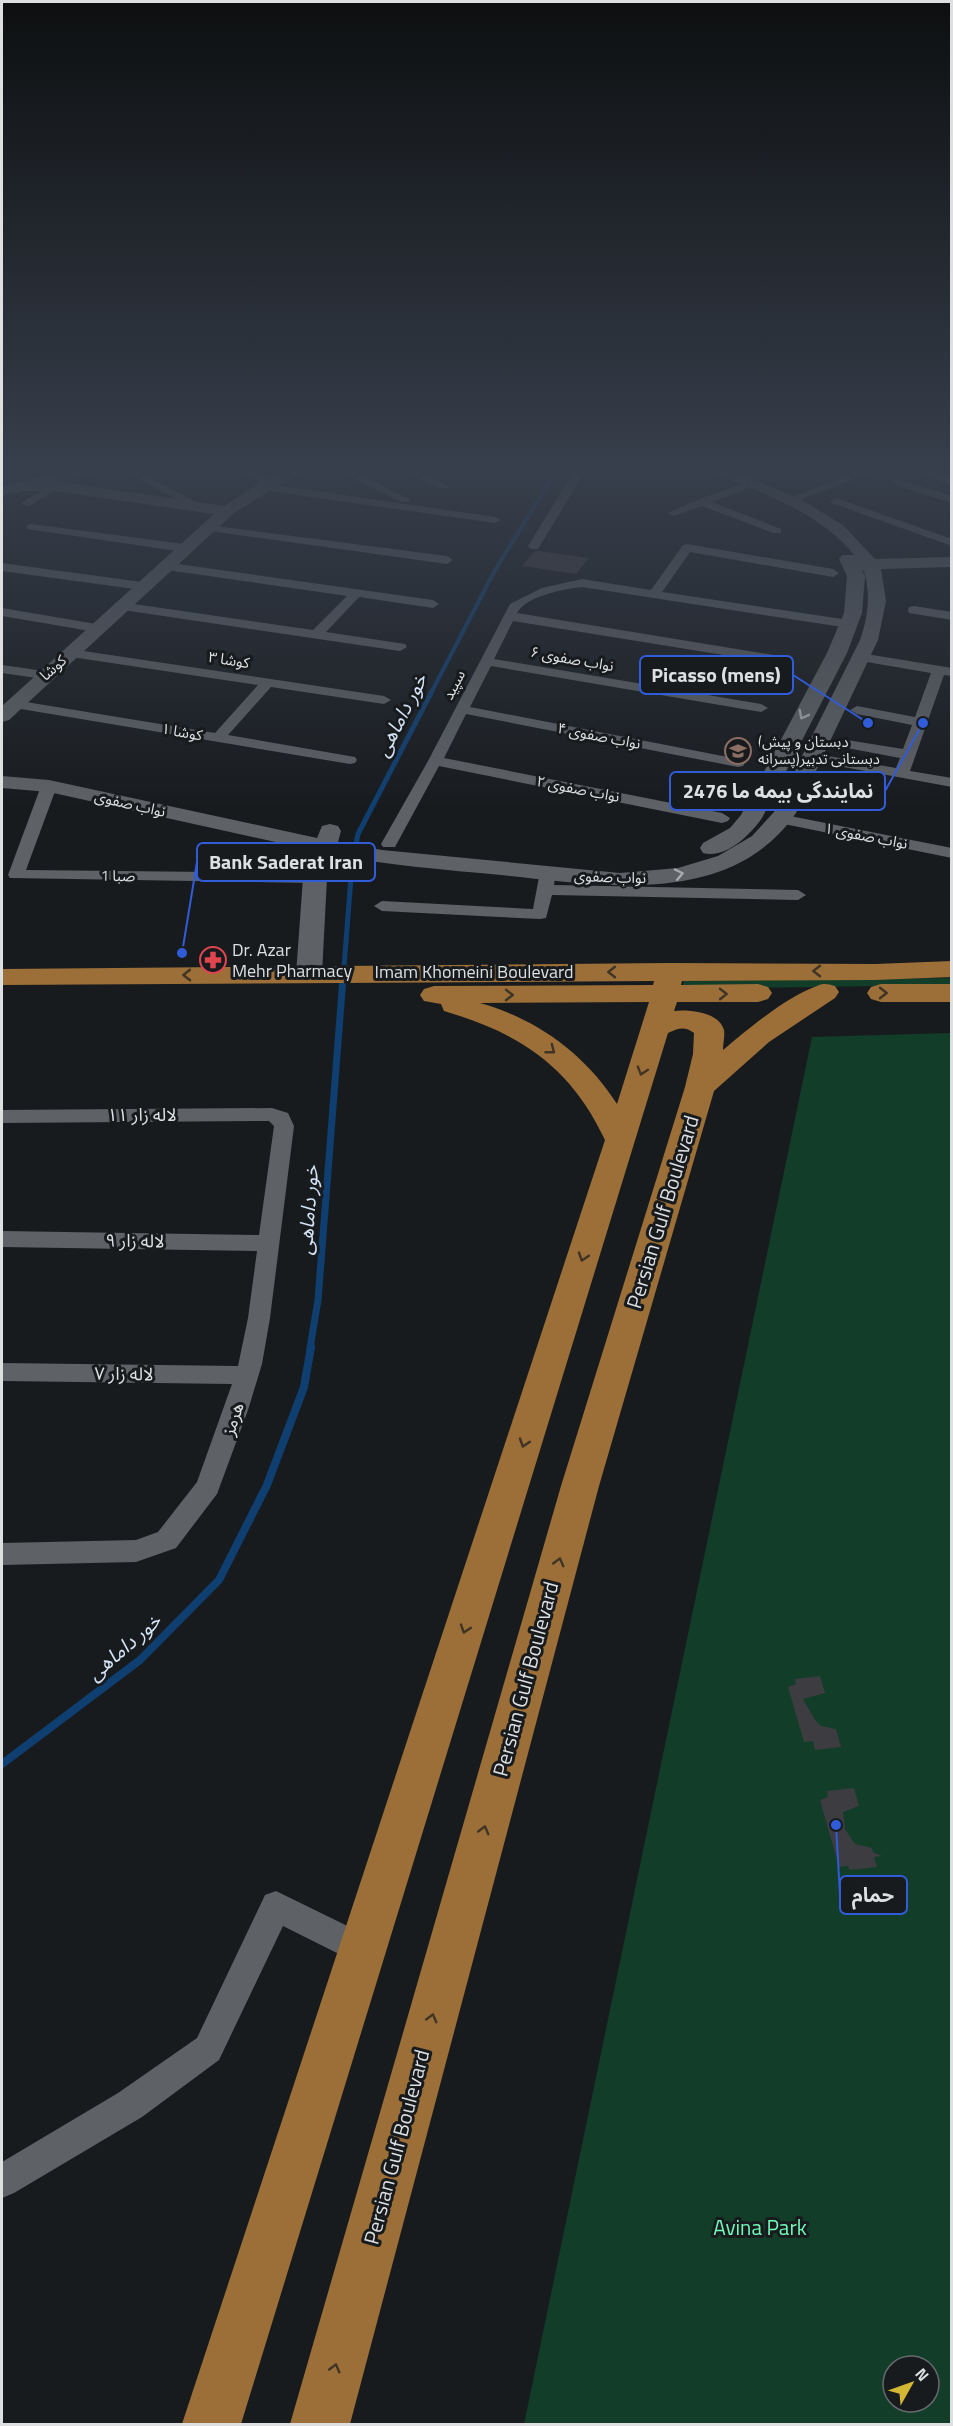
<svg xmlns="http://www.w3.org/2000/svg" width="953" height="2426" font-family="'Titillium Web','Noto Sans Arabic',sans-serif">
<rect width="100%" height="100%" fill="#181b1e"/>
<g fill="#123d29" fill-rule="evenodd">
<polygon points="952,978 951,985 681,989 684,981"/>
<path d="M951,1033V2424H524L812,1037ZM893,2366H929V2402H893Z"/>
</g>
<g fill="none" stroke-linecap="round" stroke-linejoin="round">
<polyline stroke="#0f3f71" stroke-width="4" points="431,693 494,572 558,468"/>
<polyline stroke="#0f3f71" stroke-width="5" points="343,980 352,864 358,834 432,691"/>
<polyline stroke="#0f3f71" stroke-width="7" points="310,1348 318,1300 343,978"/>
<polyline stroke="#0f3f71" stroke-width="8" points="2,1764 140,1660 219,1580 267,1485 304,1387 311,1347"/>
</g>
<g fill="#3d3c40">
<polygon points="535,551 539,551 589,558 576,574 522,566"/>
<polygon points="820,1676 825,1693 803,1699 815,1720 821,1726 836,1729 841,1747 815,1750 813,1741 804,1742 788,1687 796,1684 795,1679"/>
<polygon points="854,1788 859,1806 843,1812 845,1829 855,1844 872,1848 873,1852 882,1856 874,1857 877,1867 850,1870 848,1866 839,1867 820,1800 828,1797 827,1791"/>
</g>
<g fill="none" stroke-linecap="round" stroke-linejoin="round">
<g fill="#5e6165" fill-rule="evenodd">
<polygon points="118,468 132,468 205,507 203,509 195,509"/>
<polygon points="234,468 248,468 274,481 274,485 495,517 501,520 495,523 262,490 256,487 263,484"/>
<polygon points="333,468 347,468 411,500 409,502 401,502"/>
<polygon points="397,468 412,468 449,486 447,488 439,488"/>
<polygon points="576,468 587,468 538,549 530,549 528,546"/>
<polygon points="865,468 881,468 795,502 787,502 785,500"/>
<polygon points="906,468 922,468 952,478 952,485"/>
<polygon points="897,479 952,496 952,503 893,484 891,482"/>
<polygon points="54,483 60,486 58,488 31,505 27,506 21,503"/>
<polygon points="742,484 746,485 746,489 712,502 781,529 781,533 773,533 702,506 674,516 668,513 697,500"/>
<polygon points="836,498 952,539 952,546 832,503 830,501"/>
<polygon points="31,524 184,544 190,548 184,552 27,529 27,525"/>
<polygon points="207,525 447,556 453,560 447,564 203,530 201,528"/>
<path d="M687,544L833,569L839,573L833,577L690,552L662,592L849,620L855,624L849,628L582,587C564,589 526,596 517,613L786,657L793,661L786,665L513,621L494,659L761,704L768,708L761,712L491,666L470,707L738,759L743,760L745,763L743,766L738,767L466,714L444,758L722,813L730,818L728,821L722,823L439,766L395,847H383L381,844L428,761L510,604L542,588L582,579L651,590L683,545Z"/>
<polygon points="164,562 433,600 439,604 433,608 359,597 326,632 405,644 407,647 400,651 116,609 114,606 116,603 120,602 313,630 347,596 160,569 158,566"/>
<polygon points="2,563 142,582 148,586 142,590 2,571"/>
<polygon points="914,606 952,612 952,620 909,613 908,610 909,607"/>
<polygon points="2,608 96,624 103,628 96,632 2,616"/>
<polygon points="70,649 384,696 391,700 384,704 271,687 228,735 355,757 357,760 355,763 350,764 9,707 7,704 9,701 14,700 215,733 258,685 65,656 63,653"/>
<polygon points="860,653 952,668 952,676 944,675 910,771 952,778 952,787 811,761 804,757 811,753 896,768 900,758 847,748 840,744 847,740 903,749 912,725 857,714 850,710 857,706 915,717 931,673 855,660 853,657 855,654"/>
<polygon points="2,665 44,671 51,675 44,679 2,673"/>
<polygon points="49,781 57,786 26,870 315,873 323,878 315,883 10,878 8,875 41,786"/>
<polygon points="780,814 952,848 952,858 774,822 772,819 774,816"/>
<polygon points="547,872 555,877 554,885 798,890 806,895 798,900 552,895 546,918 540,919 382,911 374,906 382,901 533,909 539,877"/>
<polygon points="272,1108 288,1113 294,1126 270,1318 262,1364 248,1410 217,1494 176,1548 136,1562 2,1565 2,1543 136,1540 158,1532 197,1482 232,1384 2,1381 2,1363 238,1366 248,1318 257,1251 2,1247 2,1231 259,1235 274,1126 269,1121 2,1123 2,1110"/>
<polygon points="276,1891 374,1939 379,1950 374,1961 363,1966 283,1926 219,2060 142,2117 14,2193 2,2198 2,2162 118,2093 197,2038 265,1895"/>
</g>
<g fill="#5e6165" fill-rule="evenodd">
<polygon points="78,468 107,468 104,471 60,482 224,506 263,481 290,468 311,468 275,487 233,514 9,720 2,722 2,706 214,514 54,491 24,491 2,496 2,486"/>
<path d="M704,468H727L804,501L844,526L875,559L952,557V567L881,569L886,601L878,640L796,813C730,909 600,885 501,875C445,870 389,865 334,855L327,878L322,974L318,979L309,982L300,979L296,974L303,878L312,850L49,792L2,788V776L49,780L317,838L322,826L330,824L338,826L341,831L338,842L382,850L620,873L678,868L718,856L752,836L774,812L860,640C868,617 871,595 864,571L862,570L865,576L862,613L847,653L762,818C750,835 726,859 703,853L700,848L703,843L730,828L741,815L827,653L844,613L847,576L839,559L842,555H854C819,511 758,491 707,471Z"/>
</g>
<g fill="#9b6f37" fill-rule="evenodd">
<path d="M952,961V977L875,980L682,981L681,985L758,984L768,987L772,993L768,999L758,1002H677L674,1011C689,1009 719,1012 724,1030C725,1035 723,1045 723,1050C747,1030 787,996 817,986C823,983 828,984 835,986L839,992L835,998L769,1042L714,1091L599,1486L350,2424H290L561,1486L685,1087L693,1054L694,1033C685,1026 678,1028 668,1033L241,2424H182L605,1140C571,1067 520,1033 444,1011L441,1004L424,1001L420,995L424,989L434,986L653,985L654,981L2,985V969L670,963L875,964ZM649,1002L617,1104C585,1054 537,1019 480,1003Z"/>
<polygon points="881,984 952,984 952,1002 881,1002 871,999 867,993 871,987"/>
</g>
</g>
<defs><path id="oneway-chevron" d="M-2-3.5L2.5 0L-2 3.5" fill="none" stroke-width="1.6" stroke-linecap="round" stroke-linejoin="round" transform="scale(1.5)"/></defs>
<g stroke="#aaadaf">
<use href="#oneway-chevron" transform="translate(803 715) rotate(118)"/>
<use href="#oneway-chevron" transform="translate(679 874) rotate(-12)"/>
</g>
<g stroke="#3f3426">
<use href="#oneway-chevron" transform="translate(817 971) rotate(-180)"/>
<use href="#oneway-chevron" transform="translate(612 972) rotate(180)"/>
<use href="#oneway-chevron" transform="translate(187 975) rotate(179)"/>
<use href="#oneway-chevron" transform="translate(883 993)"/>
<use href="#oneway-chevron" transform="translate(723 994) rotate(-1)"/>
<use href="#oneway-chevron" transform="translate(509 995)"/>
<use href="#oneway-chevron" transform="translate(551 1050) rotate(38)"/>
<use href="#oneway-chevron" transform="translate(642 1071) rotate(107)"/>
<use href="#oneway-chevron" transform="translate(583 1257) rotate(108)"/>
<use href="#oneway-chevron" transform="translate(524 1443) rotate(108)"/>
<use href="#oneway-chevron" transform="translate(559 1562) rotate(-75)"/>
<use href="#oneway-chevron" transform="translate(465 1629) rotate(108)"/>
<use href="#oneway-chevron" transform="translate(484 1830) rotate(-75)"/>
<use href="#oneway-chevron" transform="translate(432 2018) rotate(-75)"/>
<use href="#oneway-chevron" transform="translate(335 2368) rotate(-75)"/>
</g>
<linearGradient id="sky" x2="0" y2="1"><stop stop-color="#0d0f10"/><stop offset="0.58" stop-color="#373f4c"/><stop offset="1" stop-color="#373f4c" stop-opacity="0"/></linearGradient>
<rect width="953" height="808" fill="url(#sky)"/>
<defs>
<symbol id="school-ring" viewBox="-11 -11 22 22"><circle r="9.5" fill="#181b1e" stroke="#8d6e63" stroke-width="1.5"/><path d="M0-5L7-2L0 1L-7-2ZM-4 1L0 2.5L4 1V4Q0 6-4 4Z" fill="#8d6e63"/></symbol>
<symbol id="pharmacy-ring" viewBox="-11 -11 22 22"><circle r="9.5" fill="#181b1e" stroke="#e0444e" stroke-width="1.5"/><path d="M-2-6h4v4h4v4h-4v4h-4v-4h-4v-4h4Z" fill="#e0444e"/></symbol>
</defs>
<g fill-rule="evenodd">
<use href="#school-ring" x="723" y="736" width="30" height="30"/>
<use href="#pharmacy-ring" x="198" y="945" width="30" height="30"/>
</g>
<g text-anchor="middle" stroke-width="6" stroke-linejoin="round" paint-order="stroke">
<g font-size="15" fill="#dddfe1" stroke="#181b1e">
<text transform="translate(572 659) rotate(10)" y="5">نواب صفوی ۶</text>
<text transform="translate(229 660) rotate(9)" y="5">کوشا ۳</text>
<text transform="translate(53 668) rotate(-42)" y="5">کوشا</text>
<text transform="translate(454 685) rotate(-63)" y="5">سپید</text>
<text transform="translate(182 732) rotate(10)" y="5">کوشا ۱</text>
<text transform="translate(599 736) rotate(11)" y="5">نواب صفوی ۴</text>
<text transform="translate(578 789) rotate(11)" y="5">نواب صفوی ۲</text>
<text transform="translate(130 804) rotate(13)" y="5">نواب صفوی</text>
<text transform="translate(866 836) rotate(11)" y="5">نواب صفوی ۱</text>
<text transform="translate(118 876) rotate(1)" y="5">صبا 1</text>
<text transform="translate(610 877) rotate(2)" y="5">نواب صفوی</text>
</g>
<g font-size="15" fill="#dddfe1" stroke="#181b1e" text-anchor="start">
<text x="758" y="747">(دبستان و پیش<tspan x="758" dy="17">دبستانی تدبیر(پسرانه</tspan></text>
</g>
<g font-size="18" fill="#dddfe1" stroke="#181b1e" text-anchor="start">
<text x="232" y="956">Dr. Azar<tspan x="232" dy="21">Mehr Pharmacy</tspan></text>
</g>
<g font-size="18" fill="#dddfe1" stroke="#181b1e">
<text x="474" y="978">Imam Khomeini Boulevard</text>
<text x="142" y="1121">لاله زار ۱۱</text>
<text transform="translate(135 1241) rotate(1)" y="6">لاله زار ۹</text>
<text transform="translate(124 1374) rotate(1)" y="6">لاله زار ۷</text>
<text transform="translate(233 1419) rotate(-72)" y="6">هرمز</text>
</g>
<g font-size="20" font-style="italic" fill="#d3e2f5" stroke="#181b1e">
<text transform="translate(401 715) rotate(-63)" y="7">خور داماهی</text>
<text transform="translate(308 1210) rotate(-86)" y="7">خور داماهی</text>
<text transform="translate(124 1647) rotate(-41)" y="7">خور داماهی</text>
</g>
<g font-size="21" fill="#dddfe1" stroke="#181b1e">
<text transform="translate(663 1212) rotate(-73)" y="7">Persian Gulf Boulevard</text>
<text transform="translate(526 1679) rotate(-75)" y="7">Persian Gulf Boulevard</text>
<text transform="translate(397 2147) rotate(-75)" y="7">Persian Gulf Boulevard</text>
</g>
<g font-size="21" fill="#6ffab8" stroke="#181b1e">
<text x="760" y="2235">Avina Park</text>
</g>
</g>
<path fill="none" stroke="#305cd9" stroke-width="2" d="M868 723L793 675M923 723L885 791M182 953L197 862M836 1825L840 1895"/>
<g fill="#305cd9" stroke="#181b1e" stroke-width="2">
<circle cx="868" cy="723" r="6"/>
<circle cx="923" cy="723" r="6"/>
<circle cx="182" cy="953" r="6"/>
<circle cx="836" cy="1825" r="6"/>
</g>
<g fill="#181b1e" stroke="#305cd9" stroke-width="2">
<rect x="640" y="656" width="153" height="38" rx="6"/>
<rect x="670" y="772" width="215" height="38" rx="6"/>
<rect x="197" y="843" width="178" height="38" rx="6"/>
<rect x="840" y="1876" width="67" height="38" rx="6"/>
</g>
<g font-size="20" text-anchor="middle" font-weight="bold" fill="#dddfe1">
<text x="716" y="682">Picasso (mens)</text>
<text x="778" y="798">نمایندگی بیمه ما 2476</text>
<text x="286" y="869">Bank Saderat Iran</text>
<text x="873" y="1902">حمام</text>
</g>
<rect width="953" height="2426" fill="none" stroke="#dddfe1" stroke-width="6"/>
<g transform="translate(911 2384) rotate(50)"><circle r="28" fill="#181b1e" stroke="#67696c" stroke-width="1.5"/>
<path d="M0-4.5L10 22L0 15L-10 22Z" fill="#d4b635"/>
<text y="-9" font-size="16" font-weight="bold" text-anchor="middle" fill="#dddfe1">N</text>
</g>
</svg>
